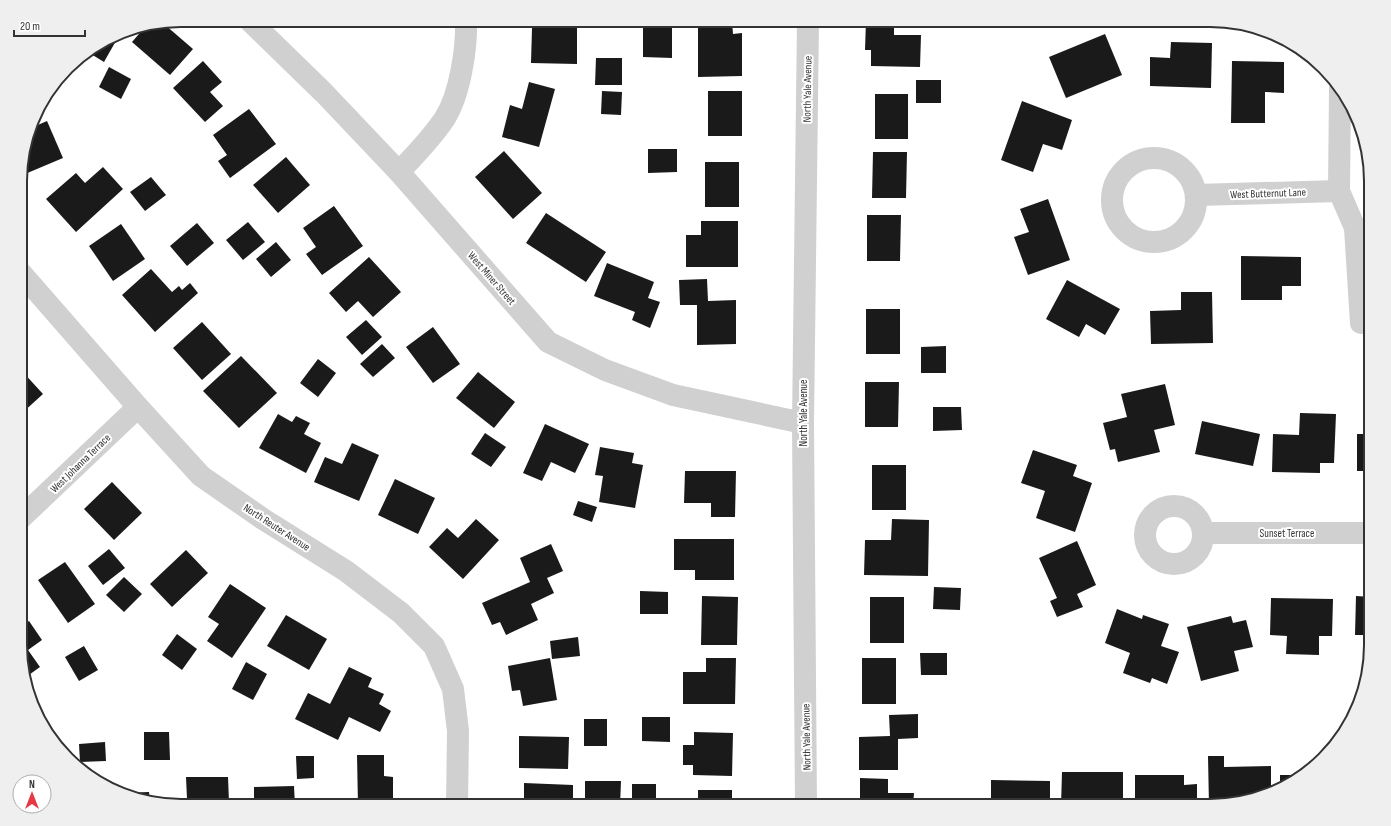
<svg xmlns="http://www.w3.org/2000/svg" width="1391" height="826" font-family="'Sofia Sans Condensed',sans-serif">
<rect width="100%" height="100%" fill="#fff"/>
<g fill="#1a1a1a">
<polygon points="866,20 894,20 894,35 921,35 920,67 871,66 871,50 865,50"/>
<polygon points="732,21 733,34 742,33 742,76 698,77 698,22"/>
<polygon points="643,22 672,22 672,58 643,57"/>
<polygon points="164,24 193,49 170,75 132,42 145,27"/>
<polygon points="532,28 577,28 577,64 531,63"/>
<polygon points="1105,34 1122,75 1066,98 1049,57"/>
<polygon points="113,37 117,39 104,62 91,54 94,48"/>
<polygon points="1171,42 1212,43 1211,88 1150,86 1150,57 1170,58"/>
<polygon points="596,58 622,58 622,85 595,85"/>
<polygon points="203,61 222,82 210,92 223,106 205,122 173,88"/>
<polygon points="1232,61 1284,62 1284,93 1265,92 1265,123 1231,123"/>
<polygon points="109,67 131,79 121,99 99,87"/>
<rect x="916" y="80" width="25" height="23"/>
<polygon points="529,82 555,89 539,147 502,137 510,105 522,109"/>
<polygon points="602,91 622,92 621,115 601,114"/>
<rect x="708" y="91" width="34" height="45"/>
<rect x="875" y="94" width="33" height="45"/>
<polygon points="1022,101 1072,120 1062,150 1043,144 1033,172 1001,160"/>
<polygon points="249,109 276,144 230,178 218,161 227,155 213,135"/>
<polygon points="47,121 63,158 25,174 21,165 21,161 31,128"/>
<polygon points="648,149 677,149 677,172 648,173"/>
<polygon points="504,151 542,193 513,219 475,177"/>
<polygon points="873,152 907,152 906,198 872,198"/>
<polygon points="286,157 310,185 278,213 253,185"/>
<rect x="705" y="162" width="34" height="45"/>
<polygon points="103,167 123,189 76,232 46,199 76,173 85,183"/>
<polygon points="151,177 166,195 145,211 130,192"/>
<polygon points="1048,199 1070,260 1028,275 1014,237 1029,232 1020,209"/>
<polygon points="334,206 363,246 322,275 306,254 316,247 303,228"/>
<polygon points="546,213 606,252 586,282 526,243"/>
<polygon points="867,215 901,215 900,261 867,261"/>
<polygon points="701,221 738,221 738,267 686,267 686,235 701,235"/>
<polygon points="248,222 265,242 243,260 226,240"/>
<polygon points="197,223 214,243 187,266 170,246"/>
<polygon points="121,224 145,259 113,281 89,246"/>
<polygon points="276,242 291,260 271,277 256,259"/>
<polygon points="1241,256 1301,257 1301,286 1282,286 1282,300 1241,300"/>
<polygon points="369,257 401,292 373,317 358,301 346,312 329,293"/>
<polygon points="607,263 654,282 648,298 660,302 650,328 632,320 635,312 594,296"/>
<polygon points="151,269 172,292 179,286 182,290 190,283 198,293 155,332 122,295"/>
<polygon points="707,279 708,301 736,300 736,344 697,345 697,305 680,305 679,280"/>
<polygon points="1067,280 1120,309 1105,335 1086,324 1079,337 1046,319"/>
<polygon points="1181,292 1212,292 1213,343 1151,344 1150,311 1181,310"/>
<rect x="866" y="309" width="34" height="45"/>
<polygon points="366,320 382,337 362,355 346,337"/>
<polygon points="202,322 231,354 202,380 173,348"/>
<polygon points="433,327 460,364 433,383 406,347"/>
<polygon points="382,344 395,358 373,377 360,364"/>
<polygon points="946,346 946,373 921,373 921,347"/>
<polygon points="241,356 277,393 239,428 203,391"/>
<polygon points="318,359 336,373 318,397 300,383"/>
<polygon points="21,370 43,394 21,414"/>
<polygon points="478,372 515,402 494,428 456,398"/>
<polygon points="865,382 899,382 898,427 865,427"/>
<polygon points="1165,384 1175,425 1154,430 1160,452 1118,462 1115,449 1110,450 1103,423 1127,417 1121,394"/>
<polygon points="933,407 961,407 962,430 933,431"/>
<polygon points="1300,413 1336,414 1334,463 1320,463 1320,473 1272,472 1273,434 1299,435"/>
<polygon points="278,414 292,422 296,416 310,423 304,434 321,443 306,473 259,448"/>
<polygon points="1202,421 1260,434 1253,466 1195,454"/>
<polygon points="545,424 589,444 575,473 551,462 542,481 523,473"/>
<polygon points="485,433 506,447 491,467 471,454"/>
<rect x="1357" y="434" width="14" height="37"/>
<polygon points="352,443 379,455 359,501 314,482 325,457 342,464"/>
<polygon points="600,447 634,453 632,463 643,465 635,508 599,502 603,476 595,475"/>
<polygon points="1033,450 1077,465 1073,476 1092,483 1075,532 1036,518 1045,491 1021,483"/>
<rect x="872" y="465" width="34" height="45"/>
<polygon points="685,471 736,471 735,517 711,517 711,503 684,503"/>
<polygon points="395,479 435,498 418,534 378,515"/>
<polygon points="112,482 142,513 114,540 84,509"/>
<polygon points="578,501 597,507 592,522 573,515"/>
<polygon points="476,519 499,540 463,579 429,547 447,528 458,538"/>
<polygon points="892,519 929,520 928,576 864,575 865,540 891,540"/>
<polygon points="674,539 734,539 734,580 695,580 695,570 674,570"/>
<polygon points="1077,541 1096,585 1077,594 1083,607 1057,617 1050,601 1057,598 1039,558"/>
<polygon points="551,544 563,571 547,578 554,593 531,604 538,620 506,635 500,622 492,625 482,603 530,582 520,558"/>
<polygon points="109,549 125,568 103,585 88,566"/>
<polygon points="186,550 208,573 172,607 150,584"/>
<polygon points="65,562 95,604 68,623 38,580"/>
<polygon points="124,577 142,594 124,612 106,595"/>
<polygon points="230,584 266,608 232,658 207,641 219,624 208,617"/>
<polygon points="934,587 961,588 960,610 933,609"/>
<polygon points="640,591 668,592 668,614 640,614"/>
<polygon points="702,596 738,597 737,645 701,645"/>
<polygon points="1356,596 1371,597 1371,635 1355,635"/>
<rect x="870" y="597" width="34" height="46"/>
<polygon points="1271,598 1333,599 1332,636 1319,636 1319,655 1286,654 1287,636 1270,635"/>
<polygon points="1117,609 1142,619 1143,615 1169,624 1161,646 1179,652 1167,684 1152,678 1150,683 1123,673 1130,653 1105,643"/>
<polygon points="286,615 327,639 309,670 267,646"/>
<polygon points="1231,616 1233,623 1246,620 1253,647 1234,651 1239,671 1201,681 1187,627"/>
<polygon points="29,621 42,640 28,650 40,667 26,677 21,665 21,626"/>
<polygon points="177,634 197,649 182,670 162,655"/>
<polygon points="578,637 580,656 552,659 550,641"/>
<polygon points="84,646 98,670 79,681 65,657"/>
<polygon points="920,653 947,653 947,675 921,675"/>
<polygon points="550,658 557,700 523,706 520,690 512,691 508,666"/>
<polygon points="706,658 736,658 735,704 683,704 683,672 706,672"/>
<rect x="862" y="658" width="34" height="46"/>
<polygon points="246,662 267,674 253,700 232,689"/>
<polygon points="349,667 372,678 368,687 384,694 379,704 391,711 380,732 349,717 338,740 295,719 308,693 330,704"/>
<polygon points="918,714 918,738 898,739 898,770 859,770 859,737 890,736 889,715"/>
<polygon points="642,717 670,717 670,742 642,741"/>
<rect x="584" y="719" width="23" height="27"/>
<polygon points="144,732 169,732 170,760 144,760"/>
<polygon points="694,732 733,733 732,776 693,775 693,765 683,765 683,745 694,745"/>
<polygon points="519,736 569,737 568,769 519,768"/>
<polygon points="105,742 106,761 80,762 79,744"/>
<polygon points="357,755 384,755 384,776 393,777 393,806 358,806"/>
<polygon points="296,756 314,756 314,778 297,779"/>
<polygon points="1208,756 1224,756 1224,767 1271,766 1271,790 1220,806 1209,806"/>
<polygon points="1062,772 1123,772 1123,800 1109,800 1109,806 1061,806"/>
<polygon points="1135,775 1184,775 1184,785 1197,784 1197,806 1135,806"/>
<polygon points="1280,775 1303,775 1290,784 1280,787"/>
<polygon points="186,777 228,777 229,802 232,801 232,806 183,806 183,799 187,799"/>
<polygon points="860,778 888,779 888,793 914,793 913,806 860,806"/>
<polygon points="991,780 1050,781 1050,806 991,806"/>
<polygon points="585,781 621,781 620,806 585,806"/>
<polygon points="524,783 573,785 573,806 519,806 519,801 524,802"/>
<rect x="632" y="784" width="24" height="22"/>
<polygon points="294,786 295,806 254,806 254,787"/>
<rect x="698" y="790" width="34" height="16"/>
<polygon points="149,792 150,802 139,800 122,793"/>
</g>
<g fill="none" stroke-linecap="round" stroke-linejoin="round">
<g stroke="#d0d0d0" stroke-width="22">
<polyline points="249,20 324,93 399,172 548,342 605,370 673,395 803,423"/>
<polyline points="1340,89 1339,191 1355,228 1361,323"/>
<circle cx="1154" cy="200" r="42"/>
<path d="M399,172C415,155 432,138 445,118C460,94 467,48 466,20"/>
<polyline points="1196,195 1339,191"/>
<polyline points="21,273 138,407 201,476 263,519 346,571 401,613 434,646 453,689 458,731 457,806"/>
<circle cx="1174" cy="535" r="29"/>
<polyline points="21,518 138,407"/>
<polyline points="1203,533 1371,533"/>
<polyline points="806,806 803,423 808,20"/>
</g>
</g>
<g text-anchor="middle" stroke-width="4" stroke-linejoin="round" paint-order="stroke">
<g font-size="11" fill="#333" stroke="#fff">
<text transform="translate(807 89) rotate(-89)" y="4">North Yale Avenue</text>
<text transform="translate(1268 193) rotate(-2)" y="4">West Butternut Lane</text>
<text transform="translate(492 278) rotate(49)" y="4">West Miner Street</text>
<text transform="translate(803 413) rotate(-90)" y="4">North Yale Avenue</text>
<text transform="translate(80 463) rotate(-44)" y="4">West Johanna Terrace</text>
<text transform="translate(277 527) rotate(33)" y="4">North Reuter Avenue</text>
<text x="1287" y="537">Sunset Terrace</text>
<text transform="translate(806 737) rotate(-91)" y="4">North Yale Avenue</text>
</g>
</g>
<path d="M0 0H1391V826H0ZM181 27H1210A154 154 0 0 1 1364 181V645A154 154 0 0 1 1210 799H181A154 154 0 0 1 27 645V181A154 154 0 0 1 181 27Z" fill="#efefef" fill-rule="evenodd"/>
<path fill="none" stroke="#333" stroke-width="2" d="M181 27H1210A154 154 0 0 1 1364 181V645A154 154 0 0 1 1210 799H181A154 154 0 0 1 27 645V181A154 154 0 0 1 181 27Z"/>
<g transform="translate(32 794)"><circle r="19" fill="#ffffff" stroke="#adadad"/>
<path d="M0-3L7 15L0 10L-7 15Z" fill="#e63946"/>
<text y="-6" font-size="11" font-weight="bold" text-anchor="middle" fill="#333333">N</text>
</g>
<path d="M14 30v6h71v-6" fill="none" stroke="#333333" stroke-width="2"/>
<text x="20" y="30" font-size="12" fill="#333333" stroke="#ffffff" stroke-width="3" paint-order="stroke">20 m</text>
</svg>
